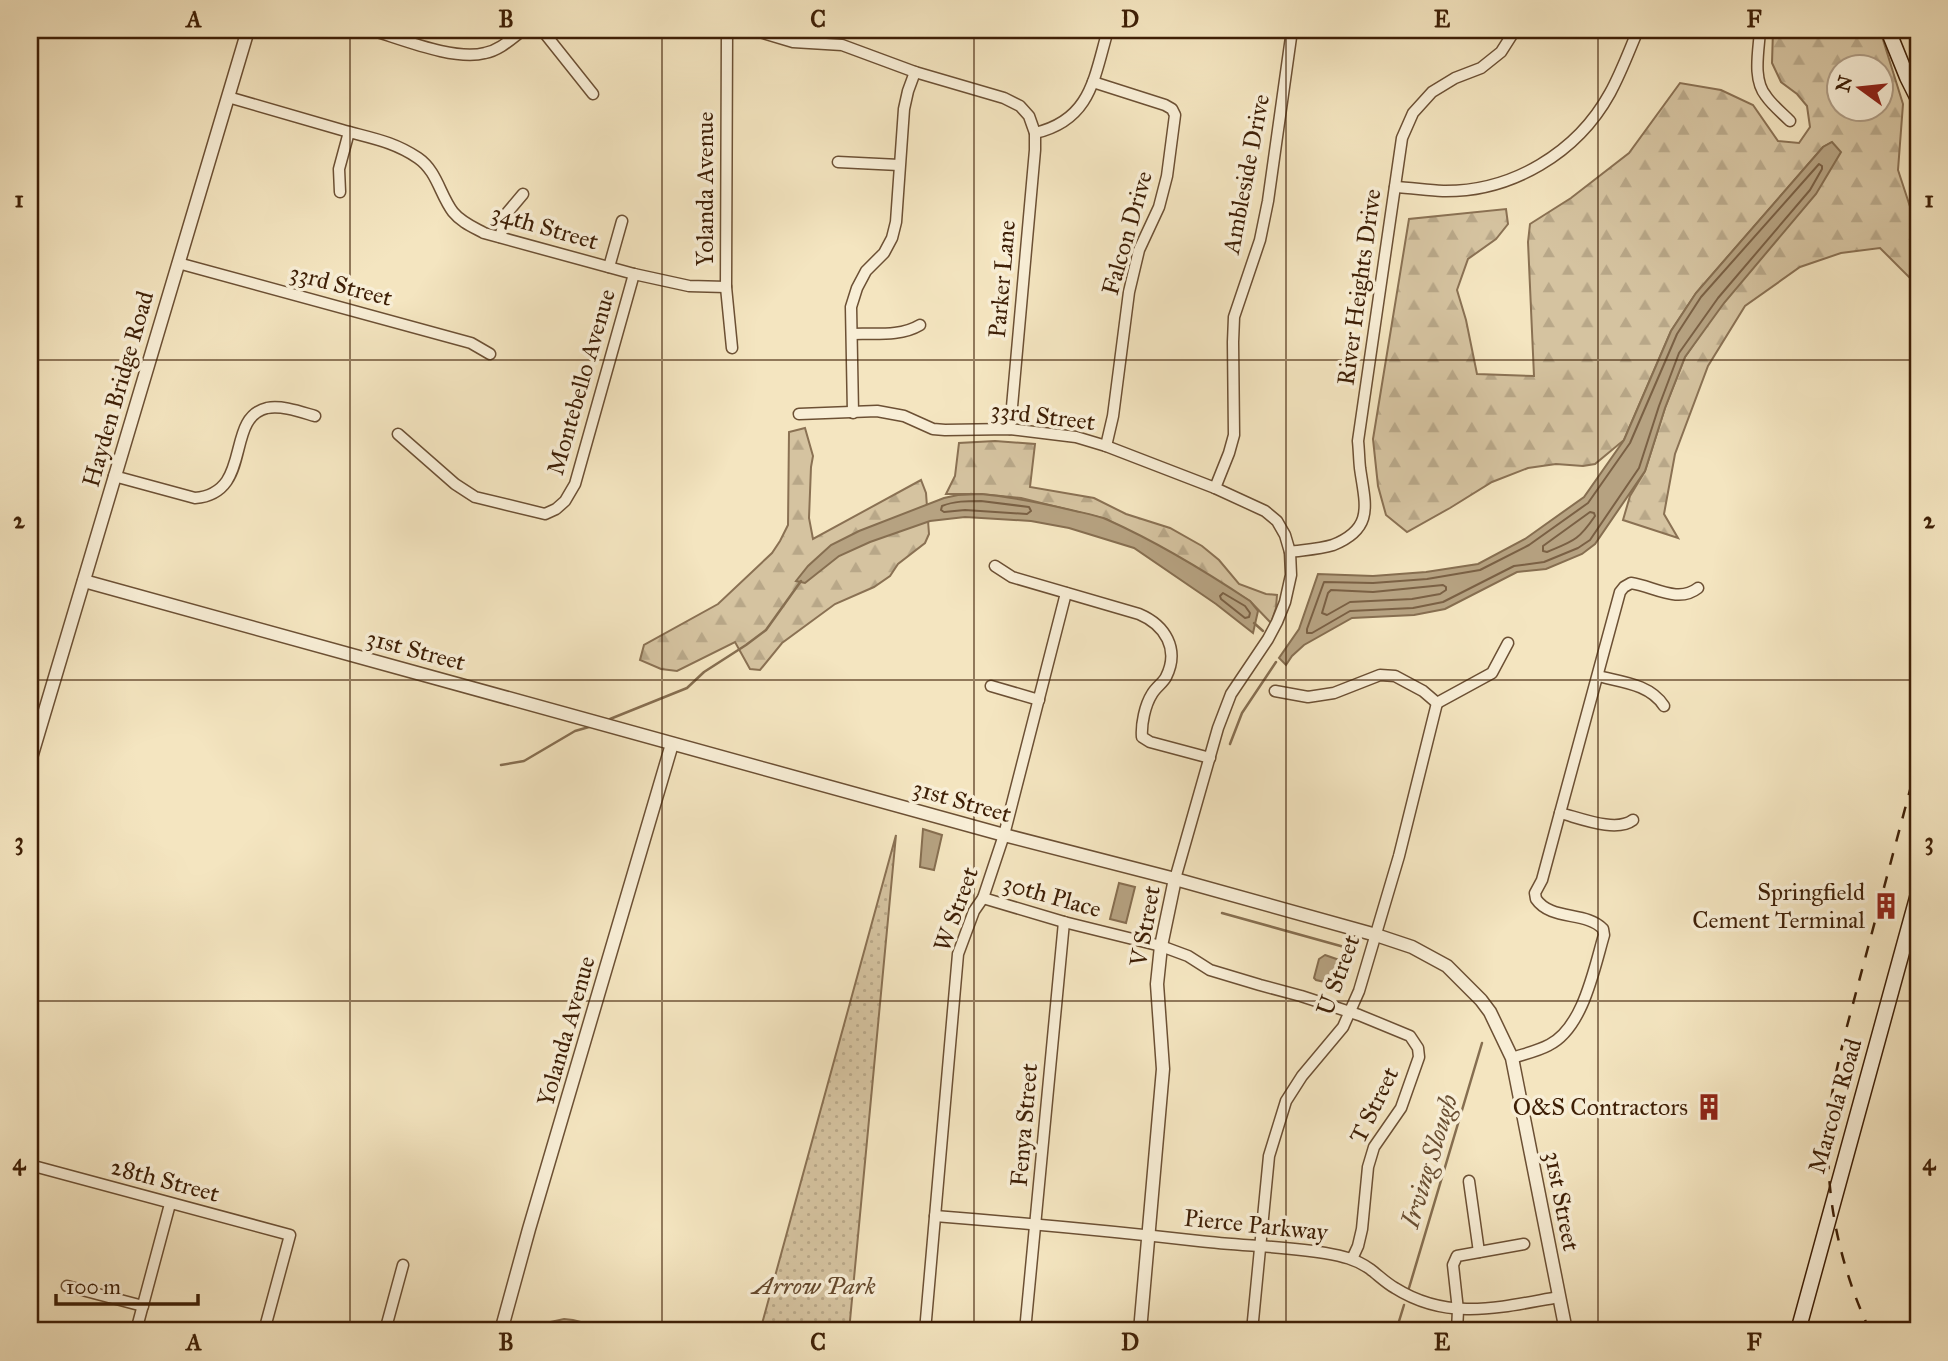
<svg xmlns="http://www.w3.org/2000/svg" width="1948" height="1361" font-family="'IM FELL Great Primer',serif">
<defs>
<pattern id="forest-firs" width="22" height="20" patternUnits="userSpaceOnUse" patternTransform="scale(1.75)"><rect width="22" height="20" fill="#d5c3a0"/><path d="M5 1l3.5 6h-7zM16 11l3.5 6h-7z" fill="#b8a788"/></pattern>
<pattern id="park-dots" width="8" height="8" patternUnits="userSpaceOnUse" patternTransform="scale(1.75)"><rect width="8" height="8" fill="#d5c3a0"/><path d="M2 2h.1M6 6h.1" fill="none" stroke="#b8a788" stroke-width="1.8" stroke-linecap="round"/></pattern>
</defs>
<rect width="100%" height="100%" fill="#f4e5c0"/>
<filter id="stains"><feTurbulence type="fractalNoise" baseFrequency=".00286" numOctaves="4"/><feColorMatrix values="0 0 0 0 .2 0 0 0 0 .09 0 0 0 0 .02 0 0 0 .5 -.17"/></filter>
<radialGradient id="worn" r=".72"><stop offset=".6" stop-color="#630" stop-opacity="0"/><stop offset="1" stop-color="#630" stop-opacity=".3"/></radialGradient>
<polygon fill="#d5c3a0" stroke="#8a7153" stroke-width="2" points="564,1319 573,1320 616,1331 581,1331 570,1329 533,1331 546,1323"/>
<g fill="url(#forest-firs)" stroke="#8a7153" stroke-width="2" fill-rule="evenodd">
<path d="M1773,30H1880L1903,104L1898,170L1918,231V306L1911,279L1880,248L1841,253L1800,267L1745,306L1708,366L1675,454L1664,514L1678,538L1623,520L1630,496L1645,471L1665,408L1685,357L1832,142L1823,147L1696,293L1671,331L1624,440L1595,464L1583,466L1556,464L1528,468L1492,482L1450,508L1407,532L1386,515L1378,486L1373,439L1409,219L1506,209L1508,224L1496,239L1468,259L1457,290L1466,320L1477,374L1534,376L1528,242L1530,224L1571,198L1629,153L1680,83L1721,90L1753,105L1778,141L1799,143L1810,127L1807,106L1797,94L1781,82L1772,63ZM1840,66H1882V108H1840Z"/>
<polygon points="805,428 813,456 811,467 809,518 813,539 921,480 926,493 929,534 925,543 898,564 890,576 874,587 835,604 782,643 760,670 750,669 735,642 677,671 661,669 640,660 644,645 718,604 772,553 780,541 788,525 789,432"/>
<polygon points="995,441 1035,444 1030,487 1094,498 1126,514 1170,528 1202,546 1219,560 1239,584 1266,594 1277,595 1276,608 1271,623 1250,601 1176,556 1106,519 1021,498 981,494 946,494 955,476 959,443"/>
</g>
<polygon fill="url(#park-dots)" stroke="#8a7153" stroke-width="2" points="896,835 849,1331 760,1331"/>
<g fill="#b6a281" stroke="#866e50" stroke-width="2">
<polygon points="1832,142 1841,152 1816,194 1724,303 1685,357 1665,408 1645,471 1595,544 1582,554 1546,569 1517,572 1445,609 1414,615 1352,618 1304,645 1292,656 1286,665 1279,658 1299,629 1318,574 1373,576 1426,572 1478,564 1525,539 1584,497 1624,440 1671,331 1696,293 1823,147"/>
<path d="M981,494C1012,497 1041,503 1071,510C1083,513 1097,515 1108,520C1157,542 1205,571 1250,601L1258,611L1253,633L1216,604L1134,548L1069,528L1031,521L965,517L930,521L870,542L839,556L805,583L796,581L808,566L831,545L859,531L944,498L958,495Z"/>
<polygon points="923,829 942,835 934,870 920,867"/>
<polygon points="1119,883 1135,887 1126,923 1110,919"/>
<polygon points="1325,955 1345,962 1338,985 1316,980 1314,978 1319,959"/>
</g>
<g fill="none" stroke-linecap="round" stroke-linejoin="round">
<g stroke="#7a6044" stroke-width="2">
<polygon points="1819,164 1822,166 1822,169 1810,190 1718,298 1679,353 1659,406 1639,468 1590,540 1578,548 1544,562 1514,566 1443,602 1413,608 1350,611 1312,633 1307,633 1307,629 1324,582 1373,583 1427,579 1480,570 1529,545 1588,503 1630,443 1677,334 1701,297"/>
<path d="M981,501L1029,507L1031,511L1027,514L965,510L944,512L941,510L942,506C954,501 967,501 981,501Z"/>
<path d="M1590,512L1594,513L1595,516C1578,541 1573,541 1547,552L1543,551V546Z"/>
<polygon points="1443,585 1446,587 1446,590 1440,594 1412,599 1350,602 1327,615 1322,613 1328,593 1331,590 1373,592"/>
<polygon points="1223,593 1245,606 1250,613 1249,617 1245,618 1221,599 1220,596"/>
</g>
<g stroke="#866e50" stroke-width="2.5">
<polyline points="1254,623 1263,631"/>
<polyline points="610,719 687,688 704,672 746,645 766,630 801,581"/>
<polyline points="1230,744 1242,713 1276,662"/>
<polyline points="501,765 524,761 575,731 589,727"/>
<polyline points="1222,913 1355,950"/>
<polyline points="1409,1288 1482,1043"/>
<polyline points="1396,1331 1404,1305"/>
</g>
<defs>
<g id="minor">
<path d="M371,30C402,39 454,61 485,53C500,50 511,39 523,30"/>
<polyline points="542,30 593,94"/>
<polyline points="727,30 726,287 732,348"/>
<polyline points="753,30 793,42 842,45 915,72 1004,98 1020,106 1029,116 1035,133 1035,150 1010,429"/>
<path d="M1760,30C1759,50 1752,79 1766,96C1772,105 1782,113 1790,121"/>
<polyline points="1093,82 1165,105 1172,109 1175,115 1167,176 1159,207 1139,250 1129,292 1113,416 1106,446"/>
<path d="M228,97C266,108 304,119 342,130C370,138 393,141 418,158C437,171 440,195 453,212C461,222 473,227 484,233L634,274L689,286L726,287"/>
<path d="M1035,133C1091,120 1094,78 1108,30"/>
<polyline points="838,162 899,165"/>
<path d="M1395,187C1411,188 1427,190 1443,191C1512,192 1577,153 1610,93C1621,73 1629,51 1638,30"/>
<polyline points="340,192 339,169 349,132"/>
<polyline points="500,237 507,213 523,194"/>
<polyline points="178,263 471,343 490,354"/>
<polyline points="609,267 622,221"/>
<path d="M852,334C874,333 900,337 920,325"/>
<polyline points="853,413 851,307 857,288 866,271 884,253 892,238 896,222 904,109 908,91 915,72"/>
<polyline points="799,414 877,411 904,416 933,429 945,430 1010,429 1076,437 1106,446 1215,488 1265,511 1277,521 1285,535 1290,552 1291,575 1285,602 1277,622 1268,639 1231,694 1218,728 1175,879"/>
<polyline points="398,434 455,484 475,497 545,514 556,509 565,501 575,484 634,274"/>
<path d="M114,476L195,498C254,493 224,418 267,408C282,405 301,412 315,416"/>
<polyline points="1215,488 1229,453 1234,435 1233,342 1234,317 1260,240 1268,201 1292,30"/>
<path d="M1290,552C1304,550 1320,549 1333,545C1375,528 1365,504 1360,468C1359,459 1359,450 1358,441L1402,138L1413,113L1432,92L1455,78L1481,68L1501,52L1515,30"/>
<path d="M995,566L1012,577L1139,614C1165,625 1180,649 1166,677C1163,683 1156,687 1152,694C1145,705 1141,724 1142,737L1150,742L1210,758"/>
<path d="M1598,676C1621,682 1650,684 1664,706"/>
<polyline points="991,686 1039,700"/>
<polyline points="1275,691 1308,697 1334,693 1380,675 1395,676 1423,691 1437,703"/>
<polyline points="1437,703 1492,673 1508,643"/>
<path d="M1560,813C1580,818 1616,833 1633,820"/>
<polyline points="983,898 1064,922 1161,946 1188,956 1210,970 1260,985 1301,996 1359,1015 1410,1036 1418,1048 1419,1057 1401,1108 1374,1147 1368,1167 1362,1229 1358,1246 1352,1259"/>
<path d="M1512,1058C1524,1054 1538,1051 1549,1045C1583,1028 1594,969 1604,935L1603,929C1586,911 1551,921 1536,899L1535,893L1542,880L1560,813L1620,592L1624,587L1631,583C1653,586 1678,604 1698,588"/>
<polyline points="30,1165 290,1235 264,1331"/>
<polyline points="1469,1181 1479,1252"/>
<path d="M935,1216C1023,1223 1111,1231 1199,1241C1241,1246 1284,1246 1325,1253C1342,1256 1356,1259 1370,1269C1378,1275 1386,1283 1395,1288C1449,1322 1501,1307 1559,1297"/>
<polyline points="67,1286 143,1306"/>
<polyline points="136,1331 170,1204"/>
<polyline points="385,1331 403,1265"/>
<polyline points="925,1331 958,954 974,911 983,898 1004,835 1066,593"/>
<polyline points="1025,1331 1064,922"/>
<polyline points="1252,1331 1269,1156 1286,1101 1302,1076 1343,1027 1359,991 1399,856 1437,703"/>
<polyline points="1457,1331 1458,1310 1453,1265 1457,1256 1524,1244"/>
</g>
<g id="tertiary">
<polyline points="84,581 1004,835 1175,879 1376,935 1412,947 1447,966 1481,1000 1490,1012 1512,1058 1566,1331"/>
<polyline points="30,761 248,30"/>
<polyline points="501,1331 529,1229 672,744"/>
<polyline points="1140,1331 1163,1069 1157,984 1161,946 1175,879"/>
</g>
<g id="secondary">
<polyline points="1888,30 1907,77 1918,99"/>
<polyline points="1798,1331 1918,894"/>
</g>
</defs>
<use href="#minor" stroke="#6c5034" stroke-width="13"/>
<use href="#tertiary" stroke="#6c5034" stroke-width="15"/>
<use href="#secondary" stroke="#3e1f06" stroke-width="17"/>
<use href="#minor" stroke="#f8eed6" stroke-width="10"/>
<use href="#tertiary" stroke="#f8eed6" stroke-width="12"/>
<use href="#secondary" stroke="#f8eed6" stroke-width="14"/>
<path stroke="#3e1f06" stroke-width="2.5" stroke-dasharray="12 12" stroke-linecap="butt" d="M1870,1331C1839,1265 1824,1193 1829,1120C1831,1090 1839,1060 1846,1030L1918,760"/>
</g>
<path fill="none" stroke="#3e1f06" stroke-width="2" stroke-opacity="0.55" d="M350,30V1331M662,30V1331M974,30V1331M1286,30V1331M1598,30V1331M30,360H1918M30,680H1918M30,1001H1918"/>
<defs>
<symbol id="building-bare" viewBox="-9 -9 18 18"><path d="M-4-6H4V6H1V3H-1V6H-4ZM-2.5-4.3h1.7v1.8h-1.7ZM.8-4.3h1.7v1.8H.8ZM-2.5-1h1.7V.8h-1.7ZM.8-1h1.7V.8H.8Z" fill="#8f2418" stroke="#f8eed6" stroke-width="2.5" paint-order="stroke"/></symbol>
</defs>
<g fill-rule="evenodd">
<use href="#building-bare" x="1867" y="887" width="38" height="38"/>
<use href="#building-bare" x="1690" y="1088" width="38" height="38"/>
</g>
<g text-anchor="middle" stroke-width="7" stroke-linejoin="round" paint-order="stroke">
<g font-size="24" fill="#3e1f06" stroke="#f8eed6">
<text transform="translate(1246 174) rotate(-79)" y="8">Ambleside Drive</text>
<text transform="translate(705 189) rotate(-90)" y="8">Yolanda Avenue</text>
<text transform="translate(545 227) rotate(16)" y="8">34th Street</text>
<text transform="translate(1127 233) rotate(-74)" y="8">Falcon Drive</text>
<text transform="translate(1002 279) rotate(-85)" y="8">Parker Lane</text>
<text transform="translate(341 285) rotate(15)" y="8">33rd Street</text>
<text transform="translate(1359 287) rotate(-82)" y="8">River Heights Drive</text>
<text transform="translate(581 382) rotate(-74)" y="8">Montebello Avenue</text>
<text transform="translate(118 389) rotate(-74)" y="8">Hayden Bridge Road</text>
<text transform="translate(1043 416) rotate(7)" y="8">33rd Street</text>
<text transform="translate(416 650) rotate(15)" y="8">31st Street</text>
<text transform="translate(962 801) rotate(16)" y="8">31st Street</text>
<text transform="translate(1052 896) rotate(16)" y="8">30th Place</text>
<text transform="translate(956 909) rotate(-70)" y="8">W Street</text>
<text transform="translate(1145 926) rotate(-80)" y="8">V Street</text>
<text transform="translate(1338 975) rotate(-70)" y="8">U Street</text>
<text transform="translate(566 1031) rotate(-74)" y="8">Yolanda Avenue</text>
<text transform="translate(1374 1105) rotate(-64)" y="8">T Street</text>
<text transform="translate(1835 1106) rotate(-74)" y="8">Marcola Road</text>
<text transform="translate(1024 1125) rotate(-85)" y="8">Fenya Street</text>
<text transform="translate(165 1180) rotate(15)" y="8">28th Street</text>
<text transform="translate(1562 1201) rotate(79)" y="8">31st Street</text>
<text transform="translate(1256 1225) rotate(6)" y="8">Pierce Parkway</text>
</g>
<g font-size="24" fill="#3e1f06" stroke="#f8eed6" text-anchor="end">
<text x="1865" y="900">Springfield<tspan x="1865" dy="28">Cement Terminal</tspan></text>
<text x="1688" y="1115">O&amp;S Contractors</text>
</g>
<g font-size="24" font-style="italic" fill="#64482c" stroke="#f8eed6">
<text x="814" y="1294">Arrow Park</text>
</g>
<g font-size="26" font-style="italic" fill="#684d31" stroke="#f8eed6">
<text transform="translate(1429 1161) rotate(-73)" y="9">Irving Slough</text>
</g>
</g>
<rect width="1948" height="1361" fill="none" stroke="#f4e5c0" stroke-width="77"/>
<g transform="translate(1860 88) rotate(285)"><circle r="33" fill="#f8eed6" stroke="#ae9b83" stroke-width="2"/>
<path d="M0-5L12 26L0 18L-12 26Z" fill="#8f2418"/>
<text y="-10" font-size="19" font-weight="bold" text-anchor="middle" fill="#3e1f06">N</text>
</g>
<path d="M56 1294v10h142v-10" fill="none" stroke="#3e1f06" stroke-width="3.5"/>
<text x="66" y="1294" font-size="21" fill="#3e1f06" stroke="#f8eed6" stroke-width="5" paint-order="stroke">100 m</text>
<rect x="38" y="38" width="1872" height="1284" fill="none" stroke="#3e1f06" stroke-width="2.5"/>
<g font-size="23" text-anchor="middle" font-weight="bold" fill="#3e1f06">
<text x="194" y="27">A</text>
<text x="506" y="27">B</text>
<text x="818" y="27">C</text>
<text x="1130" y="27">D</text>
<text x="1442" y="27">E</text>
<text x="1754" y="27">F</text>
<text x="19" y="207">1</text>
<text x="1929" y="207">1</text>
<text x="19" y="528">2</text>
<text x="1929" y="528">2</text>
<text x="19" y="849">3</text>
<text x="1929" y="849">3</text>
<text x="19" y="1170">4</text>
<text x="1929" y="1170">4</text>
<text x="194" y="1350">A</text>
<text x="506" y="1350">B</text>
<text x="818" y="1350">C</text>
<text x="1130" y="1350">D</text>
<text x="1442" y="1350">E</text>
<text x="1754" y="1350">F</text>
</g>
<rect width="100%" height="100%" filter="url(#stains)"/>
<rect width="100%" height="100%" fill="url(#worn)"/>
</svg>
